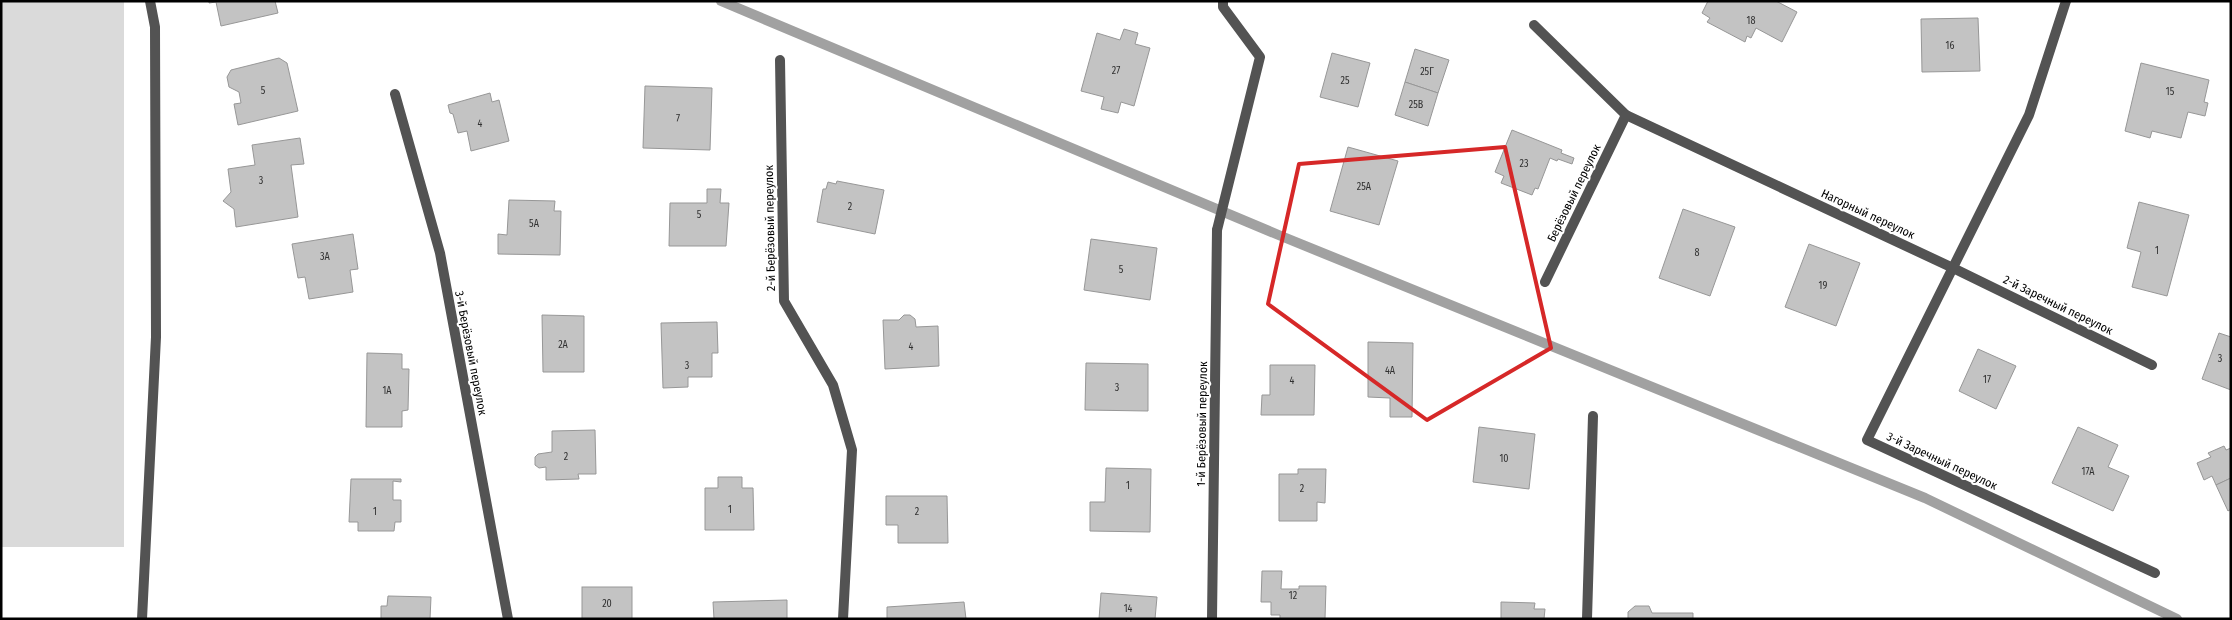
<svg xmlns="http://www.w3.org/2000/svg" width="2232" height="620" font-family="'Fira Sans Condensed',sans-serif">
<rect width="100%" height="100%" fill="#fff"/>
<rect fill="#dadada" x="1" y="1" width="123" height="546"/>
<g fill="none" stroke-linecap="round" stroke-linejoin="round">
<polyline stroke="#a1a1a1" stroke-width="10" points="721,1 1281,236 1925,498 2177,619"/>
</g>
<g fill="#c3c3c3" stroke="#979797">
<polygon points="209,1 275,1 278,13 221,26 216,2 209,3"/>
<polygon points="1708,1 1776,1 1797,12 1782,42 1756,28 1751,38 1747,36 1745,42 1707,22 1710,18 1702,13"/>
<polygon points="1978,18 1980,71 1922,72 1921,19"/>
<polygon points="1124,29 1138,33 1135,44 1150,48 1134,106 1121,102 1118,113 1101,109 1104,97 1081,91 1097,33 1120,40"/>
<polygon points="1415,49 1449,60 1438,93 1405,82"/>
<polygon points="1332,53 1370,63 1358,107 1320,97"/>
<polygon points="279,58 287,63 298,111 238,125 234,104 241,103 239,92 229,87 227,77 231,70"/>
<polygon points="2141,63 2209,80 2204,102 2208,103 2205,116 2188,112 2181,138 2152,131 2150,138 2125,131"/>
<polygon points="1405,82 1438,93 1428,126 1395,115"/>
<polygon points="645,86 712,88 710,150 643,148"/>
<polygon points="490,93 492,102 499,100 509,141 471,151 467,131 458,133 453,114 450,113 448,105"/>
<polygon points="1512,130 1562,150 1561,153 1574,158 1572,164 1558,159 1557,161 1550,158 1538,189 1535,188 1532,195 1501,183 1504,176 1495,172"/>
<polygon points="300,138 304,164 291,165 298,217 236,227 234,209 223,201 231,192 228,169 255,165 252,145"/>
<polygon points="1348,147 1398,161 1379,225 1330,211"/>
<polygon points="837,181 884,190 875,234 817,222 823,189 826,189 828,182 836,184"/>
<polygon points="707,189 721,189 720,203 729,203 726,246 669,246 670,203 707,203"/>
<polygon points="509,200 555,201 554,211 561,211 560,255 498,254 498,234 507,235"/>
<polygon points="2139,202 2189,215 2167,296 2132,287 2141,252 2127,248"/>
<polygon points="1683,209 1735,227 1710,296 1659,278"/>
<polygon points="353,234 358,269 350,270 353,292 309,299 305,277 298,278 292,244"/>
<polygon points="1091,239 1157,248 1150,300 1084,290"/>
<polygon points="1809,244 1860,263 1836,326 1785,307"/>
<polygon points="542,315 584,316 584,372 543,372"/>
<polygon points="904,315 910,315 915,319 916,327 938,326 939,366 885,369 883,320 899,320"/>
<polygon points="717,322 718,353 712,353 712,377 688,377 688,387 663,388 661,323"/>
<polygon points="2219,333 2231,337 2231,390 2202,379"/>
<polygon points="1368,342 1413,343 1412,417 1390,417 1390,398 1368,397"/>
<polygon points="1978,349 2016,366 1996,409 1959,391"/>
<polygon points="367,353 402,354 402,369 409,369 408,410 402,411 402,427 366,427"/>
<polygon points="1086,363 1148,364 1148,411 1085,410"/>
<polygon points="1270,365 1315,365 1314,415 1261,415 1262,395 1270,395"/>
<polygon points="1479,427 1535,434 1529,489 1473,482"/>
<polygon points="2078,427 2118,445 2108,467 2129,476 2113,511 2052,483"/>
<polygon points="595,430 596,474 578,474 579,479 546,480 546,467 539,468 535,465 535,457 538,454 552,452 552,431"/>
<polygon points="2224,446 2226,450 2231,448 2231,478 2216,485 2212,476 2204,480 2197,463 2211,457 2208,453"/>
<polygon points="1106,468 1151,469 1150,532 1090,531 1090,502 1105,502"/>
<polygon points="1298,469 1326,469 1325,503 1317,502 1317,521 1279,521 1279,474 1298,474"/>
<polygon points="718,477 742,477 742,488 753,488 754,530 705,530 705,488 718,488"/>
<polygon points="2231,478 2231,509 2228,511 2216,485"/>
<polygon points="351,479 401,479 401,482 393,481 393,500 401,500 401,522 395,522 394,531 358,531 358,522 349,522"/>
<polygon points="886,496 947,496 948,543 898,543 898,525 886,525"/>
<polygon points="1262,571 1282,571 1281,589 1299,589 1299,586 1326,586 1325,619 1280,619 1280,615 1271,615 1271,602 1261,602"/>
<rect x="582" y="587" width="50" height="32"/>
<polygon points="1101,593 1157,597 1155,619 1099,619"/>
<polygon points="388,596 431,597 430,619 381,619 381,606 387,606"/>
<polygon points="787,600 787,619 714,619 713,602"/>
<polygon points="964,602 966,619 887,619 887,607"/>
<polygon points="1501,602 1535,603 1534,609 1545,609 1544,619 1501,619"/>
<polygon points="1635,606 1649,606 1652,613 1693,613 1693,619 1628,619 1628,612"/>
</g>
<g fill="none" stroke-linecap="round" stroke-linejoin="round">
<g stroke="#535353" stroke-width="10">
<polyline points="1217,230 1260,57 1223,7 1223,1"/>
<polyline points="1587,619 1593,416"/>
</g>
<g stroke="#535353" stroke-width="10">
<polyline points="2066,1 2029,115 1867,440 2155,573"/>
<polyline points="1534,25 1626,115 1953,268 2152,365"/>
<polyline points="780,60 784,301 833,385 852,450 843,619"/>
<polyline points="395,94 440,253 508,619"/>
<polyline points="1545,282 1626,115"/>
<polyline points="142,619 156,337 155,27 150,1"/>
<polyline points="1212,619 1217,230"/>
</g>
</g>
<path fill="none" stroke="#d62828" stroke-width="4" stroke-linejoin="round" d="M1505,147L1551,348L1427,420L1268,304L1299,164Z"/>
<g text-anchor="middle" stroke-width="4" stroke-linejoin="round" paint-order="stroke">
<g font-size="10" fill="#313131">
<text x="1751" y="24">18</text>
<text x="1950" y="49">16</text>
<text x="1116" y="74">27</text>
<text x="1427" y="75">25Г</text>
<text x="1345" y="84">25</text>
<text x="263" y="94">5</text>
<text x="2170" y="95">15</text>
<text x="1416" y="108">25В</text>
<text x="678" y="122">7</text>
<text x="480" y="127">4</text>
<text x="1524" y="167">23</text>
<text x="261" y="184">3</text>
<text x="1364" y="190">25А</text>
<text x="850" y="210">2</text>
<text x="699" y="218">5</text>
<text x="534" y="227">5А</text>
<text x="2157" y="254">1</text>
<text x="1697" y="256">8</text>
<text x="325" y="260">3А</text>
<text x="1121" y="273">5</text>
<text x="1823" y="289">19</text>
<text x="563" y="348">2А</text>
<text x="911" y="350">4</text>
<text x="2220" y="362">3</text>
<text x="687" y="369">3</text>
<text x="1390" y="374">4А</text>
<text x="1987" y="383">17</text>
<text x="1292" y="384">4</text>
<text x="1117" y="391">3</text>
<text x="387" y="394">1А</text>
<text x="566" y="460">2</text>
<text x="1504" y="462">10</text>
<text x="2088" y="475">17А</text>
<text x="1128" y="489">1</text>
<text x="1302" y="492">2</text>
<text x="730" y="513">1</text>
<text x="375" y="515">1</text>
<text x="917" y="515">2</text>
<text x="1293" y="599">12</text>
<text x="607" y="607">20</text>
<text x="1128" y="612">14</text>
</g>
<g font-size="12" fill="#000" stroke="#fff">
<text transform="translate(1574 193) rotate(-64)" y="4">Берёзовый переулок</text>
<text transform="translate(1868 214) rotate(25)" y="4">Нагорный переулок</text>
<text transform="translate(770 228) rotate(-91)" y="4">2-й Берёзовый переулок</text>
<text transform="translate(2058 305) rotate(26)" y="4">2-й Заречный переулок</text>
<text transform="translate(471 353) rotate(79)" y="4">3-й Берёзовый переулок</text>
<text transform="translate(1202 424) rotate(-89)" y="4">1-й Берёзовый переулок</text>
<text transform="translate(1942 461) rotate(25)" y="4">3-й Заречный переулок</text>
</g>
</g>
<rect width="2232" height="620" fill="none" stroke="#000000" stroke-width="5"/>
</svg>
